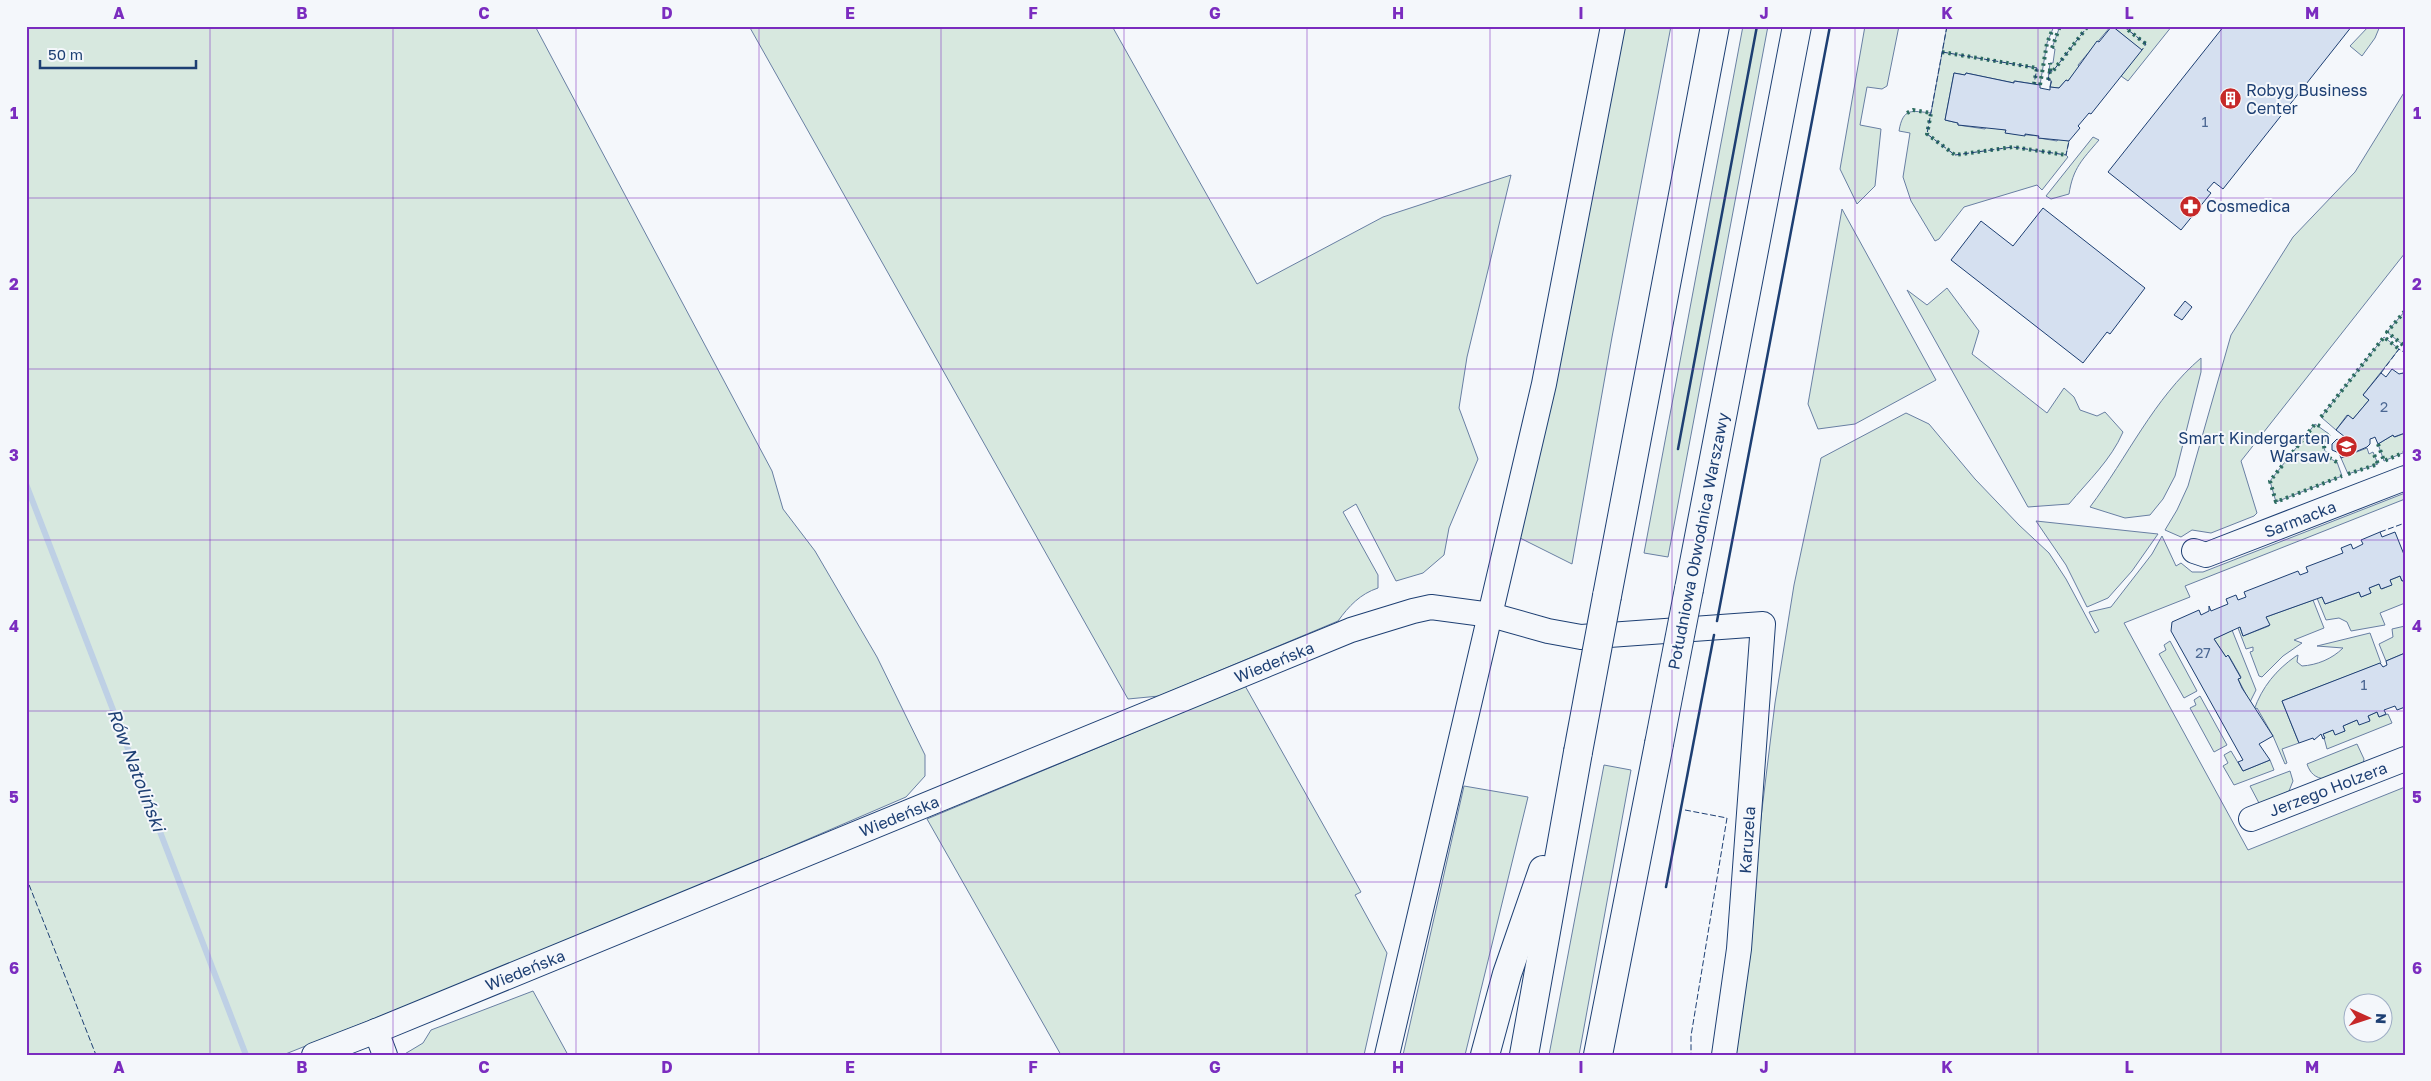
<svg xmlns="http://www.w3.org/2000/svg" width="2431" height="1081" font-family="'Golos Text',sans-serif">
<rect width="100%" height="100%" fill="#f4f7fb"/>
<g fill="#d7e8df" stroke="#687fa3" fill-rule="evenodd">
<polygon points="26,26 535,26 772,471 783,509 815,551 877,657 925,755 925,776 906,797 611,924 283,1055 26,1055"/>
<path d="M749,26H1112L1257,284L1383,217L1511,175L1467,357L1459,408L1478,459L1449,528L1444,555L1423,573L1396,581L1356,504L1343,512L1378,575V588C1360,594 1349,606 1338,621L1159,696L1128,699Z"/>
<polygon points="1622,26 1671,26 1612,337 1572,564 1520,538 1567,327"/>
<polygon points="1743,26 1768,26 1668,557 1644,553"/>
<polygon points="1865,26 1899,26 1887,86 1882,89 1867,87 1860,125 1881,129 1875,186 1857,204 1840,169"/>
<path d="M1947,26H2054L2047,43L2040,85L2015,81L2014,83L1966,73L1965,75L1954,73L1945,120L1958,123V125L1985,129L1986,127L2006,130V133L2039,136V138L2057,141L2058,139L2069,141L2066,155L2068,157L2042,190L2037,185L1964,207L1939,239L1935,241L1911,201L1903,177L1910,133L1899,131C1903,107 1912,111 1931,113Z"/>
<polygon points="2060,26 2111,26 2078,65 2079,67 2068,81 2066,80 2059,88 2050,87 2051,80 2048,80 2050,63 2053,63 2055,49 2052,48"/>
<polygon points="2112,26 2172,26 2128,81 2121,76 2141,50"/>
<polygon points="2369,26 2380,26 2375,38 2362,56 2350,46"/>
<polygon points="2405,91 2405,253 2241,461 2257,513 2254,516 2211,533 2192,530 2181,537 2165,530 2177,510 2188,486 2231,335 2293,237 2355,172"/>
<path d="M2093,137L2099,140C2082,160 2073,168 2069,194L2051,199L2046,196Z"/>
<polygon points="1842,209 1936,380 1855,424 1818,429 1808,404"/>
<path d="M1947,288L1979,331L1972,354L2047,413L2064,388L2074,397L2080,410L2097,416L2105,412L2123,432C2111,460 2088,481 2069,504L2028,507L1907,290L1927,305Z"/>
<polygon points="2405,311 2405,344 2403,345 2387,332"/>
<polygon points="2384,337 2399,349 2363,395 2369,400 2353,419 2347,415 2336,430 2321,417"/>
<path d="M2201,358V372L2175,476L2163,499L2150,515L2125,518L2090,507C2127,458 2154,398 2201,358Z"/>
<path d="M1906,413L1929,424L1975,479L2019,525L2049,553L2066,579L2095,633L2099,631L2089,612L2111,607L2152,554L2162,536L2176,566L2181,563L2192,572H2203L2405,493V499L2185,586L2190,597L2124,623L2248,850L2405,787V1055H1732L1775,703L1794,585L1821,458ZM2354,1004H2384V1034H2354Z"/>
<path d="M2315,424L2329,434C2320,445 2324,457 2337,462L2342,476L2276,502L2270,481Z"/>
<polygon points="2405,433 2405,452 2384,461 2378,444 2393,435 2395,437"/>
<polygon points="2367,448 2369,454 2373,452 2378,464 2348,474 2341,458"/>
<polygon points="2036,521 2158,534 2132,571 2108,598 2087,607 2066,565"/>
<polygon points="2400,576 2402,581 2405,580 2405,603 2380,613 2385,625 2351,631 2347,622 2339,618 2326,620 2317,598 2322,597 2325,604 2359,592 2361,597 2371,593 2369,588 2379,584 2382,589 2391,585 2390,580"/>
<polygon points="2313,600 2324,628 2294,640 2302,643 2283,656 2262,677 2259,676 2250,652 2253,651 2253,647 2246,649 2238,628 2240,627 2243,636 2269,626 2266,617"/>
<polygon points="2405,626 2405,653 2386,661 2379,644 2393,637 2392,629"/>
<polygon points="2232,630 2256,690 2250,702 2238,679 2241,677 2229,656 2226,657 2214,639"/>
<path d="M2370,633L2381,663L2282,701L2299,743L2282,749L2287,763L2285,764L2273,736L2257,708L2254,710C2262,687 2276,670 2296,656L2298,655L2297,662L2302,666C2317,665 2332,659 2343,648L2317,646Z"/>
<polygon points="2170,641 2197,691 2184,698 2159,654 2166,650 2164,645"/>
<polygon points="1244,684 1361,892 1355,895 1387,953 1364,1055 1061,1055 927,819 1133,733"/>
<polygon points="2200,696 2227,745 2214,752 2190,708 2196,705 2194,700"/>
<polygon points="2377,712 2379,717 2388,714 2392,723 2327,749 2323,734 2333,730 2335,734 2345,731 2343,726 2357,720 2370,720 2368,716"/>
<path d="M2357,744L2364,759L2363,764L2325,779C2315,778 2310,773 2307,764Z"/>
<polygon points="2231,751 2243,771 2270,760 2274,770 2234,785 2223,766 2228,763 2224,755"/>
<polygon points="1604,765 1631,770 1579,1055 1549,1055"/>
<polygon points="2290,771 2293,781 2289,791 2260,805 2250,786"/>
<polygon points="1464,786 1528,797 1465,1055 1403,1055"/>
<polygon points="533,991 568,1055 403,1055 423,1043 431,1030"/>
</g>
<g fill="none" stroke-linecap="round" stroke-linejoin="round">
<polyline stroke="#bed0e5" stroke-width="6" points="26,484 246,1055"/>
</g>
<g fill="#d5e0f0" stroke="#1d3f73">
<polygon points="2112,26 2142,50 2091,114 2089,113 2078,126 2080,128 2069,141 2038,138 2039,136 2025,134 2025,136 2005,133 2006,130 1958,125 1958,123 1945,120 1954,73 1965,75 1966,73 2014,83 2014,81 2040,85 2040,88 2050,90 2050,87 2059,88 2066,80 2068,81 2097,41 2099,42"/>
<polygon points="2224,26 2352,26 2223,189 2214,182 2207,190 2211,193 2181,230 2108,172"/>
<polygon points="2043,208 2145,288 2110,334 2107,332 2083,363 1951,260 1981,221 2013,246"/>
<polygon points="2185,301 2192,307 2182,320 2174,315"/>
<polygon points="2392,369 2399,374 2403,373 2405,378 2405,433 2394,437 2393,435 2378,444 2375,437 2373,438 2370,439 2370,444 2367,447 2341,458 2339,453 2332,450 2332,444 2337,439 2341,442 2345,437 2336,430 2348,415 2353,419 2369,400 2363,395 2381,373 2386,377"/>
<polygon points="2380,532 2382,537 2395,532 2405,557 2405,580 2402,581 2400,576 2390,580 2392,585 2381,589 2379,584 2369,588 2371,593 2361,597 2359,592 2325,604 2322,597 2266,617 2270,625 2243,636 2240,627 2214,639 2226,657 2228,655 2241,678 2238,679 2242,688 2273,736 2259,744 2270,760 2243,771 2238,762 2243,760 2171,631 2172,622 2199,610 2201,615 2209,611 2209,606 2211,611 2228,604 2226,599 2236,595 2238,600 2246,597 2244,592 2298,571 2300,575 2308,572 2306,567 2343,553 2341,548 2351,544 2353,549 2363,544 2361,540"/>
<polygon points="2405,653 2405,707 2397,710 2395,706 2384,710 2386,714 2379,717 2377,712 2368,716 2370,721 2359,725 2357,720 2343,726 2345,731 2335,735 2333,730 2323,734 2325,738 2323,739 2321,734 2314,740 2313,738 2299,743 2282,701 2380,663 2383,667 2387,665 2386,661"/>
</g>
<g fill="none" stroke-linecap="round" stroke-linejoin="round">
<defs>
<g id="minor">
<polyline points="2194,551 2206,555 2405,478"/>
<polyline points="2251,819 2405,759"/>
<polyline points="376,1031 385,1055"/>
<polyline points="314,1055 376,1031 1351,630 1413,611 1431,607 1491,615 1548,631 1581,637 1763,624 1739,949 1724,1055"/>
<polyline points="1387,1055 1544,384 1613,26"/>
</g>
<g id="highway">
<polyline points="1689,589 1797,26"/>
<polyline points="1607,596 1715,26"/>
<polyline points="1485,1055 1507,974 1543,870"/>
<polyline points="1524,1055 1578,752"/>
<polyline points="1598,1055 1659,744"/>
</g>
</defs>
<use href="#minor" stroke="#1d3f73" stroke-width="26"/>
<use href="#highway" stroke="#1d3f73" stroke-width="30"/>
<use href="#minor" stroke="#f4f7fb" stroke-width="24"/>
<use href="#highway" stroke="#f4f7fb" stroke-width="28"/>
<defs>
<g id="highway-bridge">
<polyline points="1659,744 1689,589"/>
<polyline points="1578,752 1607,596"/>
</g>
</defs>
<use href="#highway-bridge" stroke="#1d3f73" stroke-width="30" stroke-linecap="butt"/>
<use href="#highway-bridge" stroke="#f4f7fb" stroke-width="28"/>
<g stroke="#2c6c60" stroke-width="4" stroke-dasharray="2.5 4" stroke-linecap="butt">
<polyline points="2123,26 2146,44"/>
<polyline points="2052,48 2060,26"/>
<polyline points="1942,52 2037,68 2034,84"/>
<polyline points="2050,71 2050,63"/>
<polyline points="2048,80 2050,71 2053,71 2088,26"/>
<polyline points="2040,85 2047,43 2054,26"/>
<polyline points="1907,113 1913,110 1931,113 1927,134 1955,155 2013,147 2066,155"/>
<polyline points="2403,345 2387,332 2405,311"/>
<polyline points="2321,417 2384,337 2399,349"/>
<polyline points="2320,426 2315,424 2270,481 2276,502 2342,476"/>
<path d="M2329,434C2320,445 2324,457 2337,462"/>
<polyline points="2378,444 2384,461 2405,452"/>
<polyline points="2348,474 2378,464 2373,452"/>
</g>
<g stroke="#1d3f73" stroke-width="1" stroke-dasharray="6 2.5" stroke-linecap="butt">
<polyline points="1947,26 1927,134 1955,155 2013,147 2066,155 2069,141"/>
<polyline points="2123,26 2146,44 2142,50"/>
<polyline points="1942,52 2037,68 2034,84"/>
<polyline points="2050,87 2052,80 2048,80 2050,71 2053,71 2088,26"/>
<polyline points="2381,373 2399,349 2405,353"/>
<polyline points="2380,532 2405,523"/>
<polyline points="1685,810 1727,818 1691,1036 1691,1055"/>
<polyline points="26,877 96,1055"/>
</g>
<g stroke="#1d3f73" stroke-width="2.5">
<polyline points="1678,449 1757,26"/>
<polyline points="1717,621 1830,26"/>
<polyline points="1666,887 1714,635"/>
</g>
</g>
<path fill="none" stroke="#7b2cbf" stroke-width="1" stroke-opacity="0.55" d="M210,26V1055M393,26V1055M576,26V1055M759,26V1055M941,26V1055M1124,26V1055M1307,26V1055M1490,26V1055M1672,26V1055M1855,26V1055M2038,26V1055M2221,26V1055M26,198H2405M26,369H2405M26,540H2405M26,711H2405M26,882H2405"/>
<defs>
<symbol id="building-disc" viewBox="-11 -11 22 22"><circle r="9.5" fill="#c62828" stroke="#f4f7fb"/><path d="M-4-6H4V6H1V3H-1V6H-4ZM-2.5-4.3h1.7v1.8h-1.7ZM.8-4.3h1.7v1.8H.8ZM-2.5-1h1.7V.8h-1.7ZM.8-1h1.7V.8H.8Z" fill="#fff"/></symbol>
<symbol id="pharmacy-disc" viewBox="-11 -11 22 22"><circle r="9.5" fill="#c62828" stroke="#f4f7fb"/><path d="M-2-6h4v4h4v4h-4v4h-4v-4h-4v-4h4Z" fill="#fff"/></symbol>
<symbol id="school-disc" viewBox="-11 -11 22 22"><circle r="9.5" fill="#c62828" stroke="#f4f7fb"/><path d="M0-5L7-2L0 1L-7-2ZM-4 1L0 2.5L4 1V4Q0 6-4 4Z" fill="#fff"/></symbol>
</defs>
<g fill-rule="evenodd">
<use href="#building-disc" x="2218" y="86" width="25" height="25"/>
<use href="#pharmacy-disc" x="2178" y="194" width="25" height="25"/>
<use href="#school-disc" x="2334" y="434" width="25" height="25"/>
</g>
<g text-anchor="middle" stroke-width="4" stroke-linejoin="round" paint-order="stroke">
<g font-size="14" fill="#4b6792">
<text x="2205" y="127">1</text>
<text x="2384" y="412">2</text>
<text x="2203" y="658">27</text>
<text x="2364" y="690">1</text>
</g>
<g font-size="16" fill="#1d3f73" stroke="#f4f7fb" text-anchor="start">
<text x="2246" y="96">Robyg Business<tspan x="2246" dy="18">Center</tspan></text>
<text x="2206" y="212">Cosmedica</text>
<text x="2330" y="444" text-anchor="end">Smart Kindergarten<tspan x="2330" dy="18">Warsaw</tspan></text>
</g>
<g font-size="16" fill="#1d3f73" stroke="#f4f7fb">
<text transform="translate(2300 519) rotate(-21)" y="6">Sarmacka</text>
<text transform="translate(1698 541) rotate(-79)" y="6">Południowa Obwodnica Warszawy</text>
<text transform="translate(1274 662) rotate(-22)" y="6">Wiedeńska</text>
<text transform="translate(2328 789) rotate(-21)" y="6">Jerzego Holzera</text>
<text transform="translate(899 816) rotate(-22)" y="6">Wiedeńska</text>
<text transform="translate(1747 840) rotate(-86)" y="6">Karuzela</text>
<text transform="translate(525 970) rotate(-22)" y="6">Wiedeńska</text>
</g>
<g font-size="18" font-style="italic" fill="#1d3f73" stroke="#f4f7fb">
<text transform="translate(136 770) rotate(69)" y="6">Rów Natoliński</text>
</g>
</g>
<rect width="2431" height="1081" fill="none" stroke="#f4f7fb" stroke-width="55"/>
<g transform="translate(2368 1018) rotate(93)"><circle r="24" fill="#f4f7fb" stroke="#9eadc5"/>
<path d="M0-4L9 19L0 12L-9 19Z" fill="#c62828"/>
<text y="-8" font-size="14" font-weight="bold" text-anchor="middle" fill="#1d3f73">N</text>
</g>
<path d="M40 60v8h156v-8" fill="none" stroke="#1d3f73" stroke-width="2.5"/>
<text x="48" y="60" font-size="15" fill="#1d3f73" stroke="#f4f7fb" stroke-width="4" paint-order="stroke">50 m</text>
<rect x="28" y="28" width="2376" height="1026" fill="none" stroke="#7b2cbf" stroke-width="2"/>
<g font-size="16" text-anchor="middle" font-weight="bold" fill="#7b2cbf">
<text x="119" y="19">A</text>
<text x="302" y="19">B</text>
<text x="484" y="19">C</text>
<text x="667" y="19">D</text>
<text x="850" y="19">E</text>
<text x="1033" y="19">F</text>
<text x="1215" y="19">G</text>
<text x="1398" y="19">H</text>
<text x="1581" y="19">I</text>
<text x="1764" y="19">J</text>
<text x="1947" y="19">K</text>
<text x="2129" y="19">L</text>
<text x="2312" y="19">M</text>
<text x="14" y="119">1</text>
<text x="2417" y="119">1</text>
<text x="14" y="290">2</text>
<text x="2417" y="290">2</text>
<text x="14" y="461">3</text>
<text x="2417" y="461">3</text>
<text x="14" y="632">4</text>
<text x="2417" y="632">4</text>
<text x="14" y="803">5</text>
<text x="2417" y="803">5</text>
<text x="14" y="974">6</text>
<text x="2417" y="974">6</text>
<text x="119" y="1073">A</text>
<text x="302" y="1073">B</text>
<text x="484" y="1073">C</text>
<text x="667" y="1073">D</text>
<text x="850" y="1073">E</text>
<text x="1033" y="1073">F</text>
<text x="1215" y="1073">G</text>
<text x="1398" y="1073">H</text>
<text x="1581" y="1073">I</text>
<text x="1764" y="1073">J</text>
<text x="1947" y="1073">K</text>
<text x="2129" y="1073">L</text>
<text x="2312" y="1073">M</text>
</g>
</svg>
